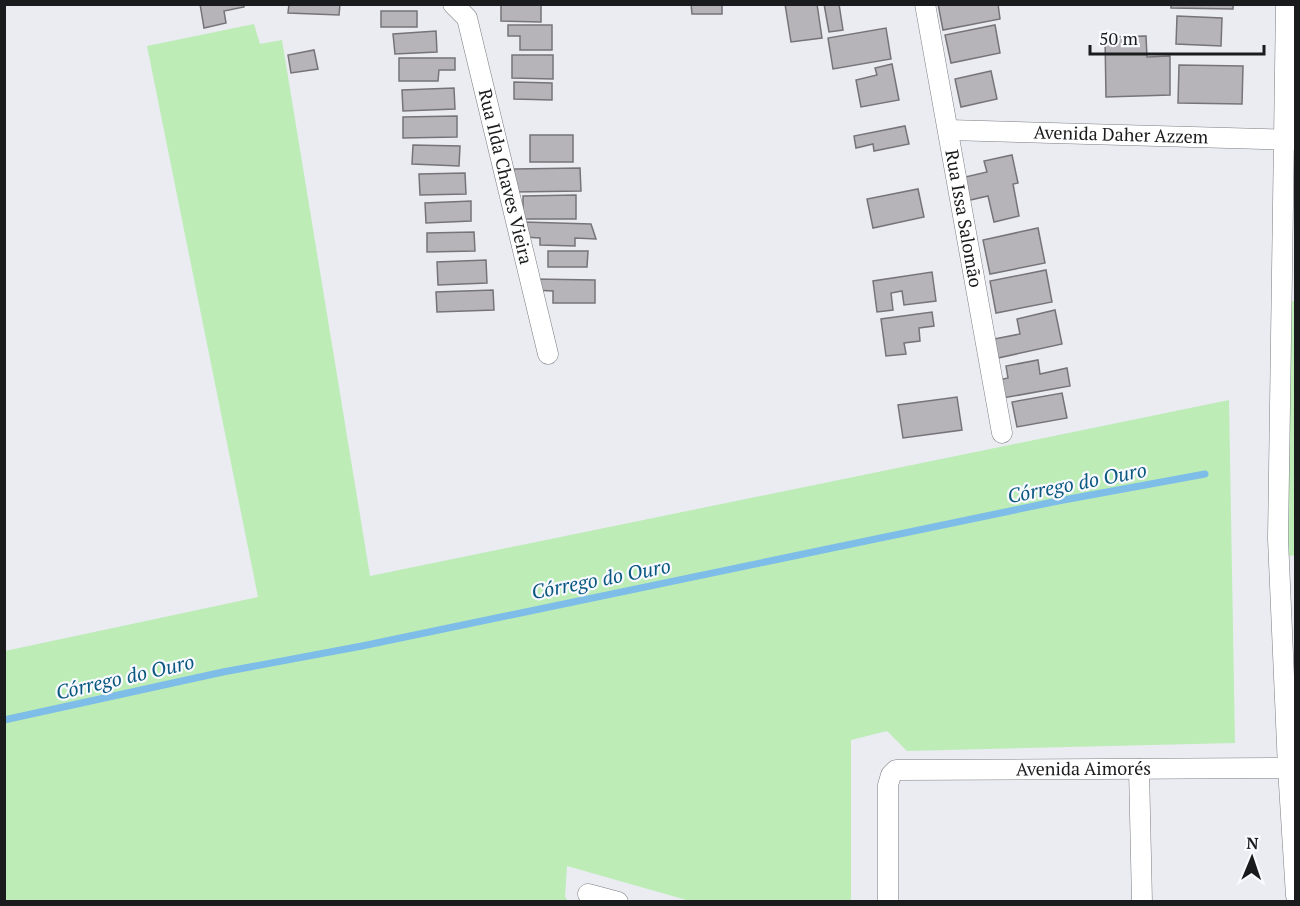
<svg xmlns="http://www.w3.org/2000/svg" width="1300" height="906" font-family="'PT Serif',serif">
<rect width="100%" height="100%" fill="#eaecf2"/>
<g fill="#bdecb7">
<polygon points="254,24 260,44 282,40 370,576 1229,400 1235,743 907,751 887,731 851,740 851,901 690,901 567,866 565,897 568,901 5,901 5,651 258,597 147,46"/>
<polygon points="1290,301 1295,301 1296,555 1288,556"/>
</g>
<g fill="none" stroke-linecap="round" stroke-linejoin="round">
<polyline stroke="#7ebde7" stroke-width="7" points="4,720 223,672 362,646 1058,501 1205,474"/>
</g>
<g fill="#b7b4b9" stroke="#767478" stroke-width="1.5">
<polygon points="200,4 244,4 244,7 224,11 226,23 204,28"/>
<polygon points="289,4 340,4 339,15 288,13"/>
<polygon points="501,4 541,4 541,22 501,21"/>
<polygon points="691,4 722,4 722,14 692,14"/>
<polygon points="785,4 817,4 822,38 791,42"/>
<polygon points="824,4 839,4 843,30 829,32"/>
<polygon points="938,4 998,4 1000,19 943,30"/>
<polygon points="1171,4 1233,4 1233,9 1171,8"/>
<rect x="381" y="11" width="36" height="16"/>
<polygon points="1177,16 1222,18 1221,46 1176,44"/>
<polygon points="508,25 552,25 552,50 520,50 520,36 508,36"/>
<polygon points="995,25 1000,53 951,63 945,35"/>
<polygon points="886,28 891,59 833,69 828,38"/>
<polygon points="436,31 437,52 395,54 393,34"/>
<polygon points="1146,36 1147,57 1170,56 1170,95 1106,97 1105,37"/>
<polygon points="314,50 318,69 291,73 288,55"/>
<polygon points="512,55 553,55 553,79 512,78"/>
<polygon points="399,58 455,58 455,70 439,70 438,81 399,81"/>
<polygon points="892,64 899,100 861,107 856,80 877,75 875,68"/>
<polygon points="1179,65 1243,66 1242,104 1178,103"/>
<polygon points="991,71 997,99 961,107 955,79"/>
<polygon points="514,82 552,83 552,100 514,99"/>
<polygon points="454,88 455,109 403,111 402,90"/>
<polygon points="457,116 457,137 403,138 403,117"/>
<polygon points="905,126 909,144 874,151 873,144 856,148 854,136"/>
<rect x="530" y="135" width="43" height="27"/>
<polygon points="413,145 460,146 459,166 412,164"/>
<polygon points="1012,155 1018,183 1013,184 1019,216 994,222 988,196 966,201 961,178 987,172 984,161"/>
<polygon points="580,168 581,191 514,192 514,169"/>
<polygon points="465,173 466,194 420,195 419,174"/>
<polygon points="918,189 924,217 873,228 867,199"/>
<polygon points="576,195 576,219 523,219 523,196"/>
<polygon points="471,201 471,221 426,223 425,203"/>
<polygon points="523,222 591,224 596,239 575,238 575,246 540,245 540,238 524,237"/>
<polygon points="1038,228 1045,263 990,274 983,240"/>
<polygon points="474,232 475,251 427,252 427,233"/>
<polygon points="548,251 588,251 587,267 548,267"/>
<polygon points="486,260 487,283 438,285 437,262"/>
<polygon points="1046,270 1052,302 996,313 990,281"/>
<polygon points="932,272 936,301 904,305 902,291 891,293 893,310 877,312 873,281"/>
<polygon points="533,279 595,280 595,303 553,303 553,291 533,290"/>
<polygon points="493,290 494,310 437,312 436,292"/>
<polygon points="1055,310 1062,344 998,358 994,339 1020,334 1017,319"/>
<polygon points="932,312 934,326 919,328 920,341 904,343 906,354 886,356 881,319"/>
<polygon points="1038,360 1040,374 1067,368 1070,386 997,399 994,381 1008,378 1006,366"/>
<polygon points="1062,393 1067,418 1017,427 1012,402"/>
<polygon points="957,397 962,430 903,438 898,405"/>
</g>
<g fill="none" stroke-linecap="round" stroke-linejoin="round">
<defs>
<g id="minor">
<path id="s1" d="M453,4L467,18L548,354"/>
<path id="s2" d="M925,4L1002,433"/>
<polyline points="1286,4 1278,539 1288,768 1296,896"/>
<path id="s3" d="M949,130L1296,140"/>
<polyline points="1139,769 1142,902"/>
<polyline points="588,894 618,902"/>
<path id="s4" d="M888,902V785L891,775L896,770L1288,768"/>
</g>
</defs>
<use href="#minor" stroke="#7b7d82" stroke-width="21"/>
<use href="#minor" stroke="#fff" stroke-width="20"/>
</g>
<g text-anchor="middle" stroke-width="4.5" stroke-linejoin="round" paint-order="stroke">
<g font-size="18" fill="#1a1b1d" stroke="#f8faff">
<text dy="6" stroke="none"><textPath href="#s3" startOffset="172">Avenida Daher Azzem</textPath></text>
<text dy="6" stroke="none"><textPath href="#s1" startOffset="183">Rua Ilda Chaves Vieira</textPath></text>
<text dy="6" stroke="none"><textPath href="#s2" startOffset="218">Rua Issa Salomão</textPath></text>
<text dy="6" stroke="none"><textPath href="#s4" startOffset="322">Avenida Aimorés</textPath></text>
</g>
<g font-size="20" font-style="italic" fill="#0a5880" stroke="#f8faff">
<text transform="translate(1077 483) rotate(-11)" y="7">Córrego do Ouro</text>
<text transform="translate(601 579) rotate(-11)" y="7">Córrego do Ouro</text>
<text transform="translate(125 677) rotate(-13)" y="7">Córrego do Ouro</text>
</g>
</g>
<rect width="1300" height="906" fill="none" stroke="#1a1b1d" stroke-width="12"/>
<g transform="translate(1252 858) rotate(2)" stroke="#f8faff" stroke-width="4.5" paint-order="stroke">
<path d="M0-4.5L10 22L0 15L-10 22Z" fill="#1a1b1d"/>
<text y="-9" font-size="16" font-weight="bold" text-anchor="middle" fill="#1a1b1d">N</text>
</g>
<path d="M1090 45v9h174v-9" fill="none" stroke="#1a1b1d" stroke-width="3"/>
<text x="1099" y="45" font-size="18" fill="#1a1b1d" stroke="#f8faff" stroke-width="4.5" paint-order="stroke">50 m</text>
</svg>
